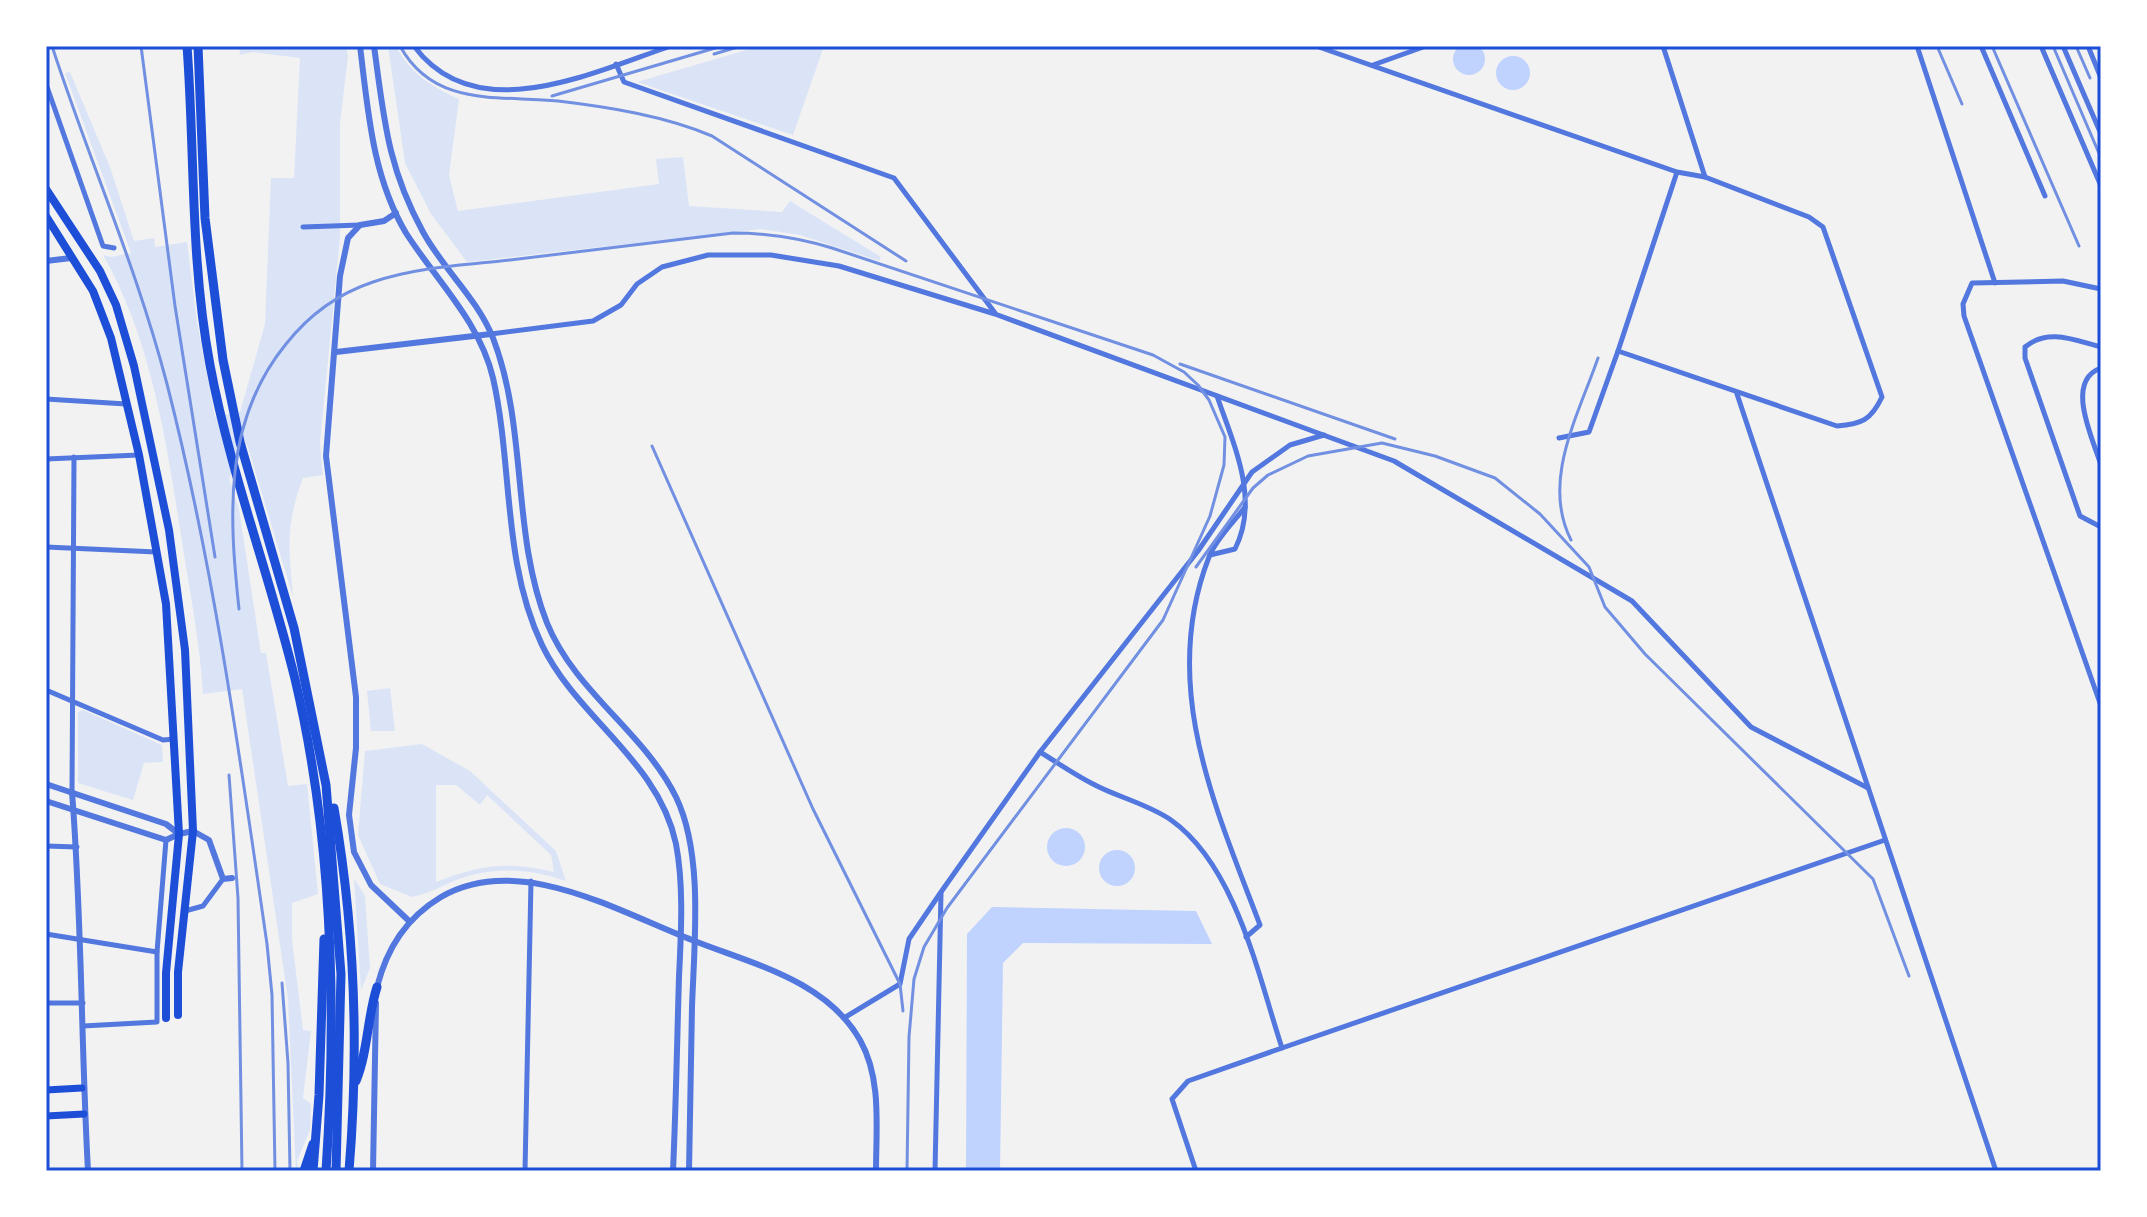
<svg xmlns="http://www.w3.org/2000/svg" width="2147" height="1217" font-family="'Archivo Narrow',sans-serif">
<rect width="100%" height="100%" fill="#f2f2f2"/>
<g fill="#dbe4f7" fill-rule="evenodd">
<path d="M239,46H346L348,56L340,124V237L320,443L323,475L303,478C285,526 289,547 293,597L247,444L229,478L239,509L261,653H266L288,786L307,784L318,894L292,903V939L303,1030L311,1031L303,1098L311,1104L310,1130L297,1161L298,1171H296L288,999L242,689L203,694C200,643 190,593 182,542C167,446 152,340 103,255L111,257L131,253L65,73L70,72L110,167L134,241L154,238L155,247L187,242L197,322L215,417L240,412L265,324L271,178H294L300,58L253,52L240,55Z"/>
<path d="M388,46H396C410,73 432,87 459,99L449,175L458,211L659,184L656,159L683,157L689,206L782,212L790,201L881,257L879,261L800,235L761,229L467,262L431,214L405,163Z"/>
<polygon points="760,46 824,46 793,135 637,82"/>
<polygon points="390,688 395,731 371,731 367,691"/>
<polygon points="83,710 162,745 163,762 144,763 133,800 78,783 78,712"/>
<path d="M422,744L470,771L556,851L566,881C529,868 491,866 454,881C440,887 427,894 412,897L380,884L358,835L365,751ZM436,785H456L480,805L487,795L551,855L554,872C507,861 480,865 436,882Z"/>
<polygon points="354,878 365,896 370,968 361,990"/>
</g>
<g fill="#bfd3fe">
<circle cx="1469" cy="59" r="16"/>
<circle cx="1513" cy="73" r="17"/>
<circle cx="1066" cy="847" r="19"/>
<circle cx="1117" cy="868" r="18"/>
<polygon points="992,907 1196,911 1212,944 1023,943 1003,963 1000,1171 966,1171 967,934"/>
</g>
<g fill="none" stroke-linecap="round" stroke-linejoin="round">
<g stroke="#5277de" stroke-width="5">
<path d="M414,46C476,130 593,72 671,46"/>
<path d="M1316,46L1677,172L1705,177L1809,217L1823,227L1882,397C1871,420 1862,424 1837,426L1618,351L1677,172"/>
<polyline points="1663,46 1705,177"/>
<polyline points="1917,46 1995,283"/>
<polyline points="1981,46 2045,196"/>
<polyline points="2041,46 2101,186"/>
<polyline points="2063,46 2101,134"/>
<polyline points="2088,46 2101,78"/>
<polyline points="616,64 624,82 894,178 995,313"/>
<polyline points="1373,65 1426,46"/>
<polyline points="46,84 103,246 114,248"/>
<polyline points="303,227 360,225"/>
<polyline points="2101,289 2063,281 1972,283 1963,304 1964,316 2101,706"/>
<polyline points="491,334 593,321 621,305 637,284 662,267 708,255 771,255 839,266 995,314 1394,461 1632,601 1751,727 1868,788"/>
<path d="M2101,347C2074,340 2048,328 2025,347V358L2080,516L2101,527"/>
<path d="M2101,368C2064,381 2093,439 2101,465"/>
<polyline points="1737,394 1996,1171"/>
<polyline points="46,399 126,404"/>
<polyline points="1559,438 1589,432 1618,351"/>
<polyline points="46,459 139,455"/>
<path d="M1245,507C1234,522 1216,539 1209,557C1159,685 1215,806 1260,925L1246,937"/>
<polyline points="46,547 156,552"/>
<path d="M1210,555L1235,549C1260,499 1234,446 1217,396"/>
<polyline points="46,690 163,740 174,739"/>
<path d="M1040,752C1058,763 1075,775 1093,784C1117,797 1148,804 1171,820C1236,866 1258,975 1282,1048L1885,840"/>
<polyline points="72,792 74,457"/>
<polyline points="46,846 77,847"/>
<polyline points="185,911 203,906 223,879"/>
<polyline points="46,934 157,952"/>
<polyline points="46,1003 83,1003"/>
<polyline points="844,1018 900,984 909,939 941,892 1040,752 1198,551 1252,472 1290,445 1324,435"/>
<polyline points="83,1026 157,1022 157,952 166,840"/>
<polyline points="176,1171 223,1171"/>
<polyline points="525,1171 531,881"/>
<polyline points="935,1171 941,893"/>
<polyline points="1196,1171 1172,1099 1188,1081 1282,1048"/>
</g>
<g stroke="#5277de" stroke-width="6">
<path d="M360,46C368,110 372,176 406,233C436,280 480,322 493,378C513,466 502,561 542,645C577,718 659,761 676,844C684,886 681,934 679,977C677,1042 676,1106 673,1171"/>
<path d="M374,46C384,118 387,166 423,232C443,269 477,298 493,338C528,429 511,532 547,623C575,692 644,732 676,797C704,855 694,945 692,1007C691,1062 690,1116 689,1171"/>
<polyline points="396,213 384,221 360,225 348,238 340,276 326,456 356,697 356,748 349,815 354,852 371,885 408,920"/>
<polyline points="46,261 71,258"/>
<polyline points="336,352 491,334"/>
<polyline points="46,784 166,824 179,834 166,840 46,801"/>
<path d="M72,792C82,919 81,1045 88,1171"/>
<polyline points="179,834 193,831 209,840 223,879 232,878"/>
<path d="M377,987C387,948 406,918 441,897C518,852 617,911 692,940C752,964 826,980 860,1040C882,1079 876,1128 876,1171"/>
<polyline points="373,1171 376,1003"/>
</g>
<g stroke="#1d4ed8" stroke-width="7">
<polyline points="46,1090 82,1088"/>
<polyline points="46,1116 84,1114"/>
</g>
<g stroke="#1d4ed8" stroke-width="8">
<polyline points="46,189 100,271 116,305 134,366 169,530 185,650 193,831 178,972 178,1015"/>
<polyline points="46,216 93,291 111,338 139,455 166,604 179,834 166,973 166,1018"/>
</g>
<g stroke="#1d4ed8" stroke-width="9">
<path d="M187,46C195,153 190,259 210,365C230,472 269,573 295,679C333,839 337,1008 326,1171"/>
<polyline points="198,46 205,218 223,360 240,442 294,628 326,785 341,974 336,1171"/>
<path d="M334,808C355,928 359,1050 349,1171"/>
<path d="M356,1081C368,1052 367,1018 377,987"/>
<polyline points="304,1171 313,1144"/>
<polyline points="313,1171 319,1095 324,939"/>
</g>
<g stroke="#7290e2" stroke-width="3">
<path d="M52,46C89,160 137,268 167,384C214,567 240,758 267,944L272,995L275,1171"/>
<polyline points="141,46 175,306 215,557"/>
<path d="M400,46C434,108 498,95 558,101C609,107 665,116 712,136L906,261"/>
<polyline points="1937,46 1962,104"/>
<polyline points="1992,46 2079,246"/>
<polyline points="2053,46 2101,158"/>
<polyline points="2076,46 2090,78"/>
<polyline points="714,54 741,46"/>
<polyline points="552,96 722,46"/>
<polyline points="1180,364 1395,439"/>
<polyline points="652,446 813,809 900,984 903,1011"/>
<path d="M1571,540C1541,481 1578,416 1598,358"/>
<polyline points="1196,567 1253,488 1268,475 1308,456 1382,443 1435,456 1495,478 1540,514 1589,567 1605,607 1645,654 1873,879 1909,976"/>
<path d="M239,609C229,516 223,421 286,344C309,315 337,294 373,282C416,267 465,265 510,260C585,251 659,242 733,233C768,233 799,238 832,248L1153,355L1184,372L1198,385L1209,400L1225,437L1224,465L1210,516L1163,620L947,908L924,947L914,979L909,1037L907,1171"/>
<polyline points="229,775 238,898 242,1171"/>
<polyline points="282,983 288,1063 290,1171"/>
</g>
</g>
<rect width="2147" height="1217" fill="none" stroke="#ffffff" stroke-width="96"/>
<rect x="48" y="48" width="2051" height="1121" fill="none" stroke="#1d4ed8" stroke-width="3"/>
</svg>
